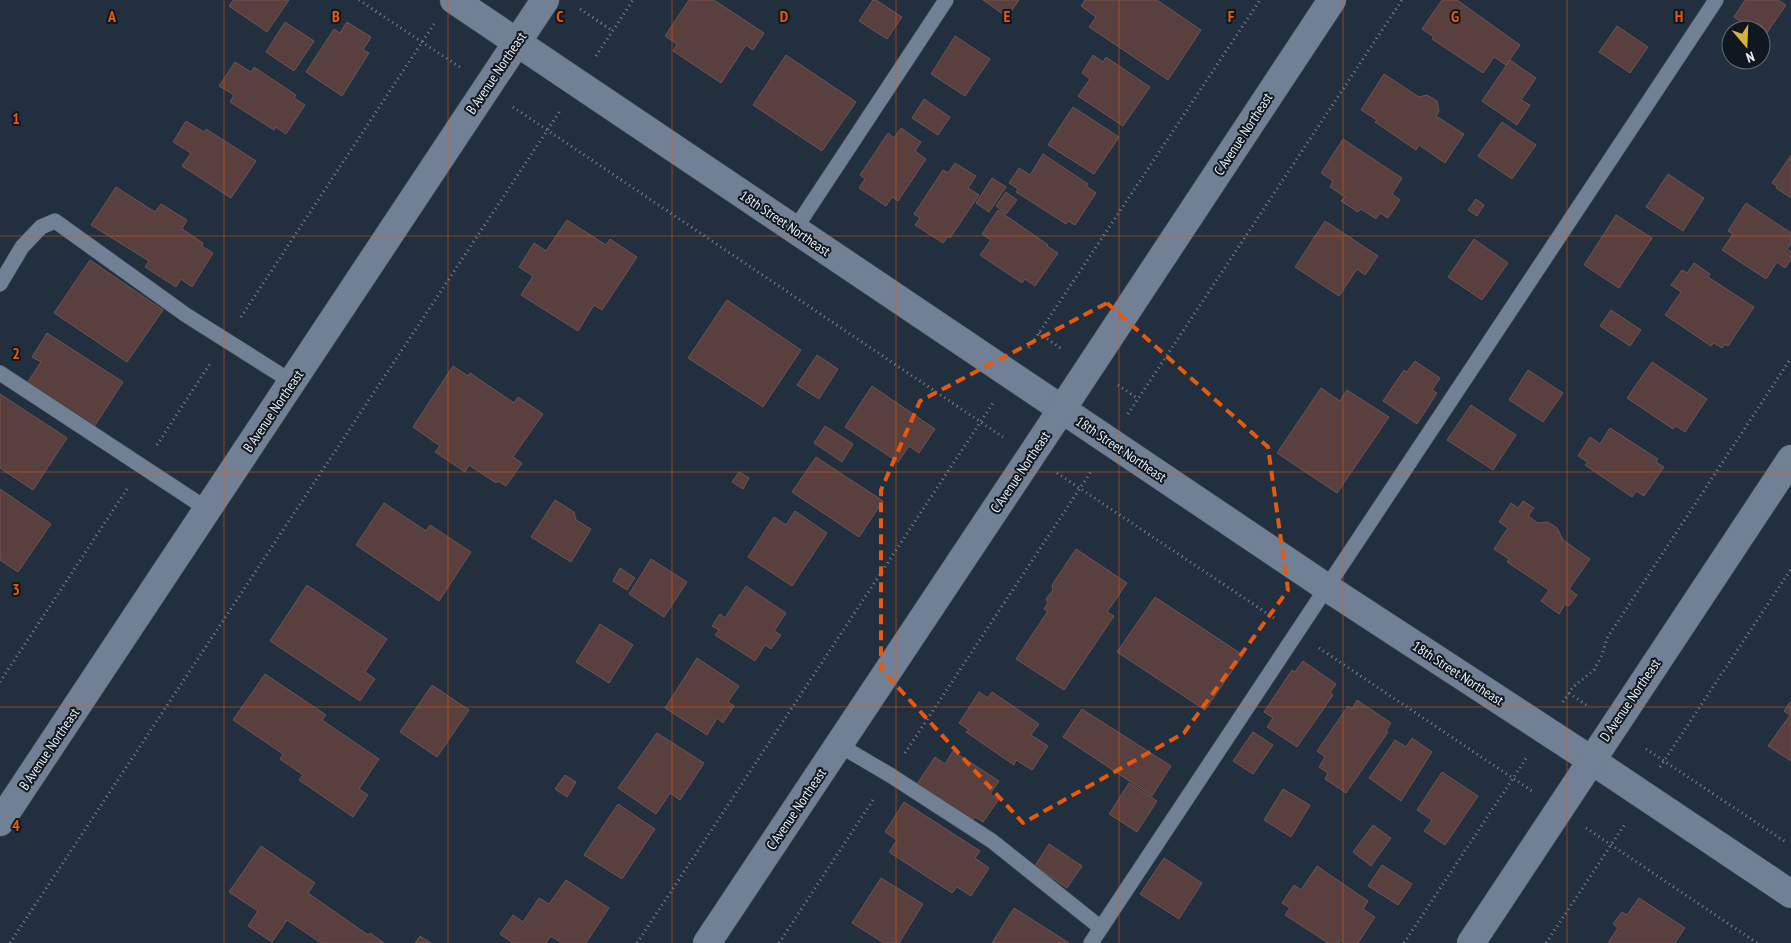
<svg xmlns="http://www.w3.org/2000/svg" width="1791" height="943" font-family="'PT Sans Narrow',sans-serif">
<rect width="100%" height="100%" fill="#222f3f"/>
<g fill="#59403f" stroke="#6e5452">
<polygon points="233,0 289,0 267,32 229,6"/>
<polygon points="689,0 714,0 764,33 753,50 746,45 721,83 673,51 677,44 665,36"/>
<polygon points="873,0 876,0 902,17 887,39 859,21"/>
<polygon points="983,0 1019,0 1007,17"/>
<polygon points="1085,0 1157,0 1201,30 1168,80 1089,27 1096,17 1081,6"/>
<polygon points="1442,0 1457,0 1520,45 1506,65 1494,57 1483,73 1432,39 1434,37 1422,29"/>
<polygon points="1745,0 1778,0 1786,5 1764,37 1761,35 1761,30 1754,30 1734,17"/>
<polygon points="285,22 314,41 294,71 266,52"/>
<polygon points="347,22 371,37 363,50 369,53 342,96 306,72 334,29 340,33"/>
<polygon points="1617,26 1648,47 1630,73 1599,52"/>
<polygon points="955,36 990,59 965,96 931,74"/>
<polygon points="786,55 856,102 822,151 753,105"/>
<polygon points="1093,55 1103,62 1106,57 1150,87 1123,126 1078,96 1090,79 1082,73"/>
<polygon points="1510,60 1536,78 1521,100 1530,105 1517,125 1482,101"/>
<polygon points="235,62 251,72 254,67 296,95 294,98 305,105 286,134 276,127 274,130 230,102 234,95 219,86"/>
<polygon points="1384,74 1419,97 1427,95 1437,101 1439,111 1436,116 1464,134 1445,163 1419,145 1416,150 1375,122 1377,120 1361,110"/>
<polygon points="924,99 950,117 938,135 912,118"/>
<polygon points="1073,107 1119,137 1094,174 1048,145"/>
<polygon points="186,121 204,132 206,129 256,161 231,198 182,166 191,153 173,142"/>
<polygon points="1502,122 1536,145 1512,179 1478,156"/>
<polygon points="901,128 921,142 915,151 926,159 898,201 892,197 886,206 859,188 865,179 860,175 888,133 894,138"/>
<polygon points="1343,139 1402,178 1392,194 1400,200 1388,218 1380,213 1376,219 1361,209 1358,212 1341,201 1345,197 1330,187 1333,181 1321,173"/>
<polygon points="1043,154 1088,184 1086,186 1096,193 1075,225 1068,221 1066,224 1016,192 1018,189 1009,183 1019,168 1030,175"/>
<polygon points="1791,155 1791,198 1776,188 1777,186 1772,183"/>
<polygon points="955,163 976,176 968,188 979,195 950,238 948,236 943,243 915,225 920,218 914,214 943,170 948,173"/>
<polygon points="1668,174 1704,198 1683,231 1646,207"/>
<polygon points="992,178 1006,187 989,212 976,203"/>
<polygon points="116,187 155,212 161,204 187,220 182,229 203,243 202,246 213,253 192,287 181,279 176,287 145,267 149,261 91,225"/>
<polygon points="1006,192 1017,200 1006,214 996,206"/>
<polygon points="1476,199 1484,205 1477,216 1468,210"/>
<polygon points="1746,203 1791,233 1791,244 1787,249 1791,252 1791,259 1785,268 1777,262 1766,279 1722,250 1733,234 1728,231"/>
<polygon points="998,210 1048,245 1047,246 1058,253 1035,286 1025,279 1022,283 980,255 991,240 982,234"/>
<polygon points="1616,215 1652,238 1619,288 1584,265"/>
<polygon points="567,220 606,245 610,239 637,257 602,310 594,305 578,331 521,295 533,276 519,267 534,243 546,251"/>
<polygon points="1325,221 1378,256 1365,275 1357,269 1339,296 1295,267"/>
<polygon points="1474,239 1508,263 1482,300 1448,277"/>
<polygon points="90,260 163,310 127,362 54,313"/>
<polygon points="1694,263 1710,274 1708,277 1754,307 1728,346 1725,344 1722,348 1714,343 1711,346 1665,315 1681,292 1671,285 1682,270 1687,273"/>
<polygon points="727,300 801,350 763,407 688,358"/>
<polygon points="1611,310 1641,330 1630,346 1600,326"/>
<polygon points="47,333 123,382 94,427 27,383 41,362 32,357"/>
<polygon points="817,355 838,369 819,399 797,385"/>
<polygon points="1415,361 1440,378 1432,390 1437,393 1417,424 1383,401 1404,370 1407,372"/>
<polygon points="1652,362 1707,399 1685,432 1676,426 1673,429 1627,398"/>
<polygon points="453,366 468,376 470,373 514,403 518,397 543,414 513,457 522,463 506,486 498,481 496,483 469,465 465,472 435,452 440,446 413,427"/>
<polygon points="1528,370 1563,393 1543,422 1509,400"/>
<polygon points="872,386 935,429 919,453 909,446 898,462 845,427"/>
<polygon points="1321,388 1340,401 1347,390 1389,417 1337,493 1277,453"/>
<polygon points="0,394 67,438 33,490 0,468"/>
<polygon points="1471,405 1516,435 1493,470 1447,440"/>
<polygon points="825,426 853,444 842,462 814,443"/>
<polygon points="1610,428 1658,459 1656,462 1664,467 1644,496 1636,491 1632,497 1585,465 1588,462 1578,456 1590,437 1600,444"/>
<polygon points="816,457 883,501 859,537 792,492"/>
<polygon points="739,472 749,478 743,489 732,482"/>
<polygon points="0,489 51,524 18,572 0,560"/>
<polygon points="555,500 574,512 576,520 591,529 571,562 531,537"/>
<polygon points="1523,501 1534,508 1528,516 1538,523 1548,522 1557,528 1563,540 1590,559 1569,589 1577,595 1569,606 1565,604 1559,614 1541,601 1549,590 1507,562 1509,559 1494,549 1508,528 1499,522 1511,503 1518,508"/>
<polygon points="384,503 426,531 430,525 471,552 439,601 356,545"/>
<polygon points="795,511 827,533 792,586 748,557 774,517 786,525"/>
<polygon points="1076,549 1127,583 1107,612 1114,616 1064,690 1016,659 1048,611 1044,609 1048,603 1046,599 1053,590 1052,585"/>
<polygon points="651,559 687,582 664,617 629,594"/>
<polygon points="620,568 635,578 627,590 613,581"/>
<polygon points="307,585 387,639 365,672 375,679 360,701 270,641"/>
<polygon points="746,586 786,613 774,631 781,635 771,649 765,645 755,661 715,635 719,630 712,626 720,614 725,618"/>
<polygon points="1155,597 1243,655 1205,710 1117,652"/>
<polygon points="600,624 633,645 609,683 576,662"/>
<polygon points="697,658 739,686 728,702 734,706 723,723 717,718 707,735 665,708"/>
<polygon points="1303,661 1336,684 1330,693 1333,695 1297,747 1267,727 1273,718 1264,712 1292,670 1295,672"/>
<polygon points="265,674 326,715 322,720 379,759 359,789 368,795 353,817 299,780 303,775 280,759 283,754 233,720"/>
<polygon points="432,685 469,710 437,757 400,732"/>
<polygon points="979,692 988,698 992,692 1039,724 1031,735 1048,746 1032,770 1016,760 1014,765 966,732 969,730 959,723"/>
<polygon points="1357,700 1391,723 1386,731 1388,732 1346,793 1325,779 1328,773 1319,767 1325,757 1317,751 1348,706 1352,709"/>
<polygon points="1791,701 1791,761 1768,746 1790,715 1784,711"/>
<polygon points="1082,709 1171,766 1152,796 1063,737"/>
<polygon points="1253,732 1273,745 1253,774 1233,761"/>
<polygon points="657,733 704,763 680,800 670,793 656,814 618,788"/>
<polygon points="1412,738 1432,752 1401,801 1369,778 1395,740 1406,747"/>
<polygon points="953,751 999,781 990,794 999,799 983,822 975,817 971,823 915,787 935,757 945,764"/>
<polygon points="1442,772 1478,796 1445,845 1424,831 1432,820 1417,810"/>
<polygon points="565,775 576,782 567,797 555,789"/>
<polygon points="1129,783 1157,801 1137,832 1109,814"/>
<polygon points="1283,789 1310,805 1291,837 1264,820"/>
<polygon points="904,802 980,851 975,858 989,868 971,896 957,887 952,893 889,852 897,840 885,832"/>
<polygon points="618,804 655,829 622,879 584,855"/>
<polygon points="1373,825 1391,838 1371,866 1353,852"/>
<polygon points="1049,844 1082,866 1067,888 1035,866"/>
<polygon points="261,846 315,883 308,893 368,935 370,933 384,943 321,943 287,920 272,942 248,926 258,911 229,892"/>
<polygon points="1164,858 1202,883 1179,919 1140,894"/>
<polygon points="1382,865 1412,884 1398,905 1368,886"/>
<polygon points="1317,866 1368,901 1363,909 1375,917 1358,943 1345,943 1340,940 1339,943 1328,943 1285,915 1290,908 1282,903 1294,885 1301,890"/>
<polygon points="881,878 923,904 899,943 884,943 852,923"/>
<polygon points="566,880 609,908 586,943 562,943 551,936 546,943 513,943 500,934 513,915 523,922 539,898 549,904"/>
<polygon points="1639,898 1685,928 1675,943 1608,943 1618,928 1613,924 1622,912 1627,915"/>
<polygon points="1014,908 1069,943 992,943"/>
<polygon points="420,936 431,943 415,943"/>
</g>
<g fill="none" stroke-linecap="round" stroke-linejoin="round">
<defs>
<g id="service">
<polyline points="795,229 946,0"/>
<polyline points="0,284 22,247 41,227 55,221 186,315 292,382"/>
<polyline points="0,373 207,509"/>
<polyline points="839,745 890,775 992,841 1101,928"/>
<polyline points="1091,943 1716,0"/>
</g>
<g id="minor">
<polyline points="454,0 1326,587 1591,760 1791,894"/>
<polyline points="0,822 545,0"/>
<polyline points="707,943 1062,409 1332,0"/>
<polyline points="1471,943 1791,459"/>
</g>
</defs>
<use href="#service" stroke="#404b59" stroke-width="16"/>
<use href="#minor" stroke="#404b59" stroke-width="29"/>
<g stroke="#7b8593" stroke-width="3" stroke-dasharray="1 4" stroke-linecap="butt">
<polyline points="359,0 461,68"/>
<polyline points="580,9 613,31"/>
<polyline points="596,56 633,0"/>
<polyline points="513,107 1003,437"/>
<polyline points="241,317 434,24"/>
<polyline points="1039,333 1063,350"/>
<polyline points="1029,348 1260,0"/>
<polyline points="1118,385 1138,399"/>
<polyline points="1128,414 1402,0"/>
<polyline points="157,445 211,362"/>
<polyline points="1057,473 1274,618"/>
<polyline points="1319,648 1532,791"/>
<polyline points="0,682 127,489"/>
<polyline points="1569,693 1589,707"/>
<polyline points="1563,702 1573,687 1594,670 1602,655 1607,638 1791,358"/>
<polyline points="1646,749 1787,843"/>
<polyline points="905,753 1092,470"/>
<polyline points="1660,767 1791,569"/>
<polyline points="1586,828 1757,943"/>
<polyline points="10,943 560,111"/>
<polyline points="637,943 993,403"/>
<polyline points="779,943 875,797"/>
<polyline points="1404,943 1527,757"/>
<polyline points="1546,943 1625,824"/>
</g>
<use href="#service" stroke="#718094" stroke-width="15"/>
<use href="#minor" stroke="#718094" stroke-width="28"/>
</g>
<path fill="none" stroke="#e8590c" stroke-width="4" stroke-dasharray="10 6" stroke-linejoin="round" d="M1107,303L1268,447L1288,590L1184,733L1023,823L881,669V490L920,401Z"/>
<path fill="none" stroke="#e8590c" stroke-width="1" stroke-opacity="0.55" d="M224,0V943M448,0V943M672,0V943M896,0V943M1119,0V943M1343,0V943M1567,0V943M0,236H1791M0,472H1791M0,707H1791"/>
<g text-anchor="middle" stroke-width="4" stroke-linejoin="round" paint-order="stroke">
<g font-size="14" fill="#e8f0fb" stroke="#11171e">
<text transform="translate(496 73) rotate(-56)" y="5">B Avenue Northeast</text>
<text transform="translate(1243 134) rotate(-57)" y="5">C Avenue Northeast</text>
<text transform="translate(785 223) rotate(34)" y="5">18th Street Northeast</text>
<text transform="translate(273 411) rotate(-56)" y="5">B Avenue Northeast</text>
<text transform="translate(1121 449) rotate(34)" y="5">18th Street Northeast</text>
<text transform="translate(1020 472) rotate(-56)" y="5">C Avenue Northeast</text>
<text transform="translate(1458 673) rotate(33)" y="5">18th Street Northeast</text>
<text transform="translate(1630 700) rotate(-56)" y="5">D Avenue Northeast</text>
<text transform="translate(49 749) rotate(-56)" y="5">B Avenue Northeast</text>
<text transform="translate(796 809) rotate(-56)" y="5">C Avenue Northeast</text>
</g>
</g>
<g font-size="16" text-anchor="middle" font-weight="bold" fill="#e8590c" stroke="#11171e" stroke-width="4" stroke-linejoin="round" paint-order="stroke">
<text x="112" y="22">A</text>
<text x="336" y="22">B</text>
<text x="560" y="22">C</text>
<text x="784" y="22">D</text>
<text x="1007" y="22">E</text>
<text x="1231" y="22">F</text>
<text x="1455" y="22">G</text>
<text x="1679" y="22">H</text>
<text x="16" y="124">1</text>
<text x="16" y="359">2</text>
<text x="16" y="595">3</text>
<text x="16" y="831">4</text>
</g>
<g transform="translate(1746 45) rotate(161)"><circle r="24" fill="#11171e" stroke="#676e76"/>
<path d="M0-4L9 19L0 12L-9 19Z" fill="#d7b434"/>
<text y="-8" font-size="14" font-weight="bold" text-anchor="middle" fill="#e8f0fb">N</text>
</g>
</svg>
